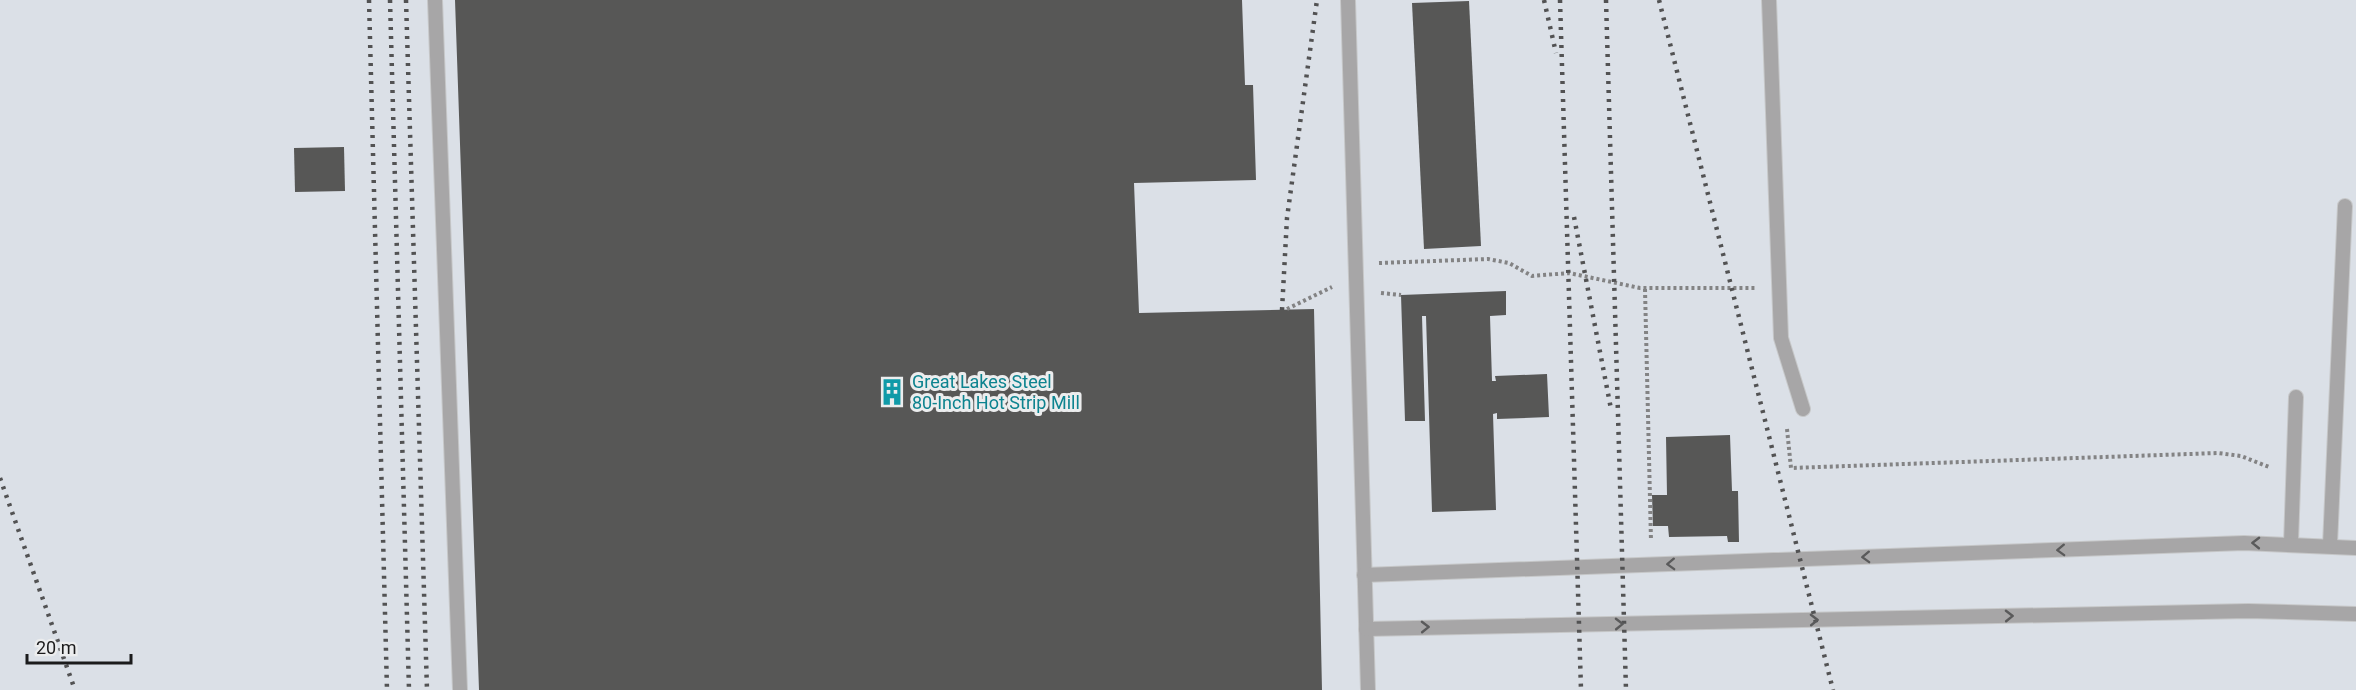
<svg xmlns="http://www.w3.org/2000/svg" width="2356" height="690" font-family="Roboto,sans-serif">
<rect width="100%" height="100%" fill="#ecedee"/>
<rect fill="#dbe0e7" x="0" y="0" width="2356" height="690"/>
<g fill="#575756">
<polygon points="455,0 1242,0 1245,85 1253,85 1256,180 1134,183 1139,313 1314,309 1322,690 479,690"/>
<polygon points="1469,1 1481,246 1424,249 1412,3"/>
<polygon points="344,147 345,191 295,192 294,148"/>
<polygon points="1506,291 1506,315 1490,316 1492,381 1496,381 1495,376 1547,374 1549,417 1497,419 1497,413 1493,414 1496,510 1432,512 1426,316 1422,316 1425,421 1405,421 1401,295"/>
<polygon points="1730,435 1732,491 1738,491 1739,542 1728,542 1727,536 1669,537 1668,526 1653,526 1652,495 1667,495 1666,437"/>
</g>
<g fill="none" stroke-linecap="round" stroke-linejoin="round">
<defs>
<g id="lane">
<polyline points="435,0 460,690"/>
<polyline points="1348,0 1368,690"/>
<polyline points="1769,0 1781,338 1803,409"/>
<polyline points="2291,543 2296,397"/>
<polyline points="2330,545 2345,206"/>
<polyline points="1364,575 2244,543 2356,548"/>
<polyline points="1366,629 2248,611 2356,614"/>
</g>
</defs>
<use href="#lane" stroke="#c6c7c8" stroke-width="16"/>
<g stroke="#838384" stroke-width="4" stroke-dasharray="3 3" stroke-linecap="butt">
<polyline points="1379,263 1488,259 1509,263 1532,276 1569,273 1640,288 1755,288"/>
<polyline points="1645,289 1651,541"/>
<polyline points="1381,293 1401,295"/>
<polyline points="1287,309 1332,287"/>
<polyline points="1787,429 1791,468 2218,453 2241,456 2269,467"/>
</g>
<use href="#lane" stroke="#a7a6a7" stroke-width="14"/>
<g stroke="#525253" stroke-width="4.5" stroke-dasharray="3 6" stroke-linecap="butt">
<polyline points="369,0 387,690"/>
<polyline points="390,0 409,690"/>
<polyline points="406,0 427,690"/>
<polyline points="1544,0 1556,53"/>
<polyline points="1560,0 1581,690"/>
<polyline points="1606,0 1626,690"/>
<polyline points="1659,0 1833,690"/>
<polyline points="1574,217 1611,409"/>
<polyline points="1282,310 1287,218 1317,0"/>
<polyline points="0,478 75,690"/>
</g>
</g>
<defs><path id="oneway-chevron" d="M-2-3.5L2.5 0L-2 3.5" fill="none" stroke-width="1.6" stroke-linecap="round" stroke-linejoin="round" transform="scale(1.5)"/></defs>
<g stroke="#5a5a5b">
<use href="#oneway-chevron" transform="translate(2256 543) rotate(-179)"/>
<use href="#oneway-chevron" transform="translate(2061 550) rotate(178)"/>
<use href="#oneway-chevron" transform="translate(1866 557) rotate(178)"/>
<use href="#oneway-chevron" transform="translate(1671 564) rotate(178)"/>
<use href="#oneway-chevron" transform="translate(2009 616) rotate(-1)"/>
<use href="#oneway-chevron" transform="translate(1814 620) rotate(-1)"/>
<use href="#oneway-chevron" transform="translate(1619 624) rotate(-1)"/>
<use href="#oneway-chevron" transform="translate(1425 627) rotate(-1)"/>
</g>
<defs>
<symbol id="building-bare" viewBox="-9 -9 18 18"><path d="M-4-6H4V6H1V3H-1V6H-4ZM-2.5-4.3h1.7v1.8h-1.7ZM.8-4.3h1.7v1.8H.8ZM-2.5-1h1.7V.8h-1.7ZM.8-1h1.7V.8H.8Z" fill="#0f9aa8" stroke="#ecedee" stroke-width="2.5" paint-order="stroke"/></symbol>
</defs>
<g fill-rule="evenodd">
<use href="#building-bare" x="873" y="373" width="38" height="38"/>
</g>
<g text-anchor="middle" stroke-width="6" stroke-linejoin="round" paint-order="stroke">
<g font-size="18" fill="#0d838f" stroke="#ecedee" text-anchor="start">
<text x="912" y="388">Great Lakes Steel<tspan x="912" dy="21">80-Inch Hot Strip Mill</tspan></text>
</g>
</g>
<path d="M27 654v9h104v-9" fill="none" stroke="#1b1b1c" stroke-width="3"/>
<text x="36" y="654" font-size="18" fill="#1b1b1c" stroke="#ecedee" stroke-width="4.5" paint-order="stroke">20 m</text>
</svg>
